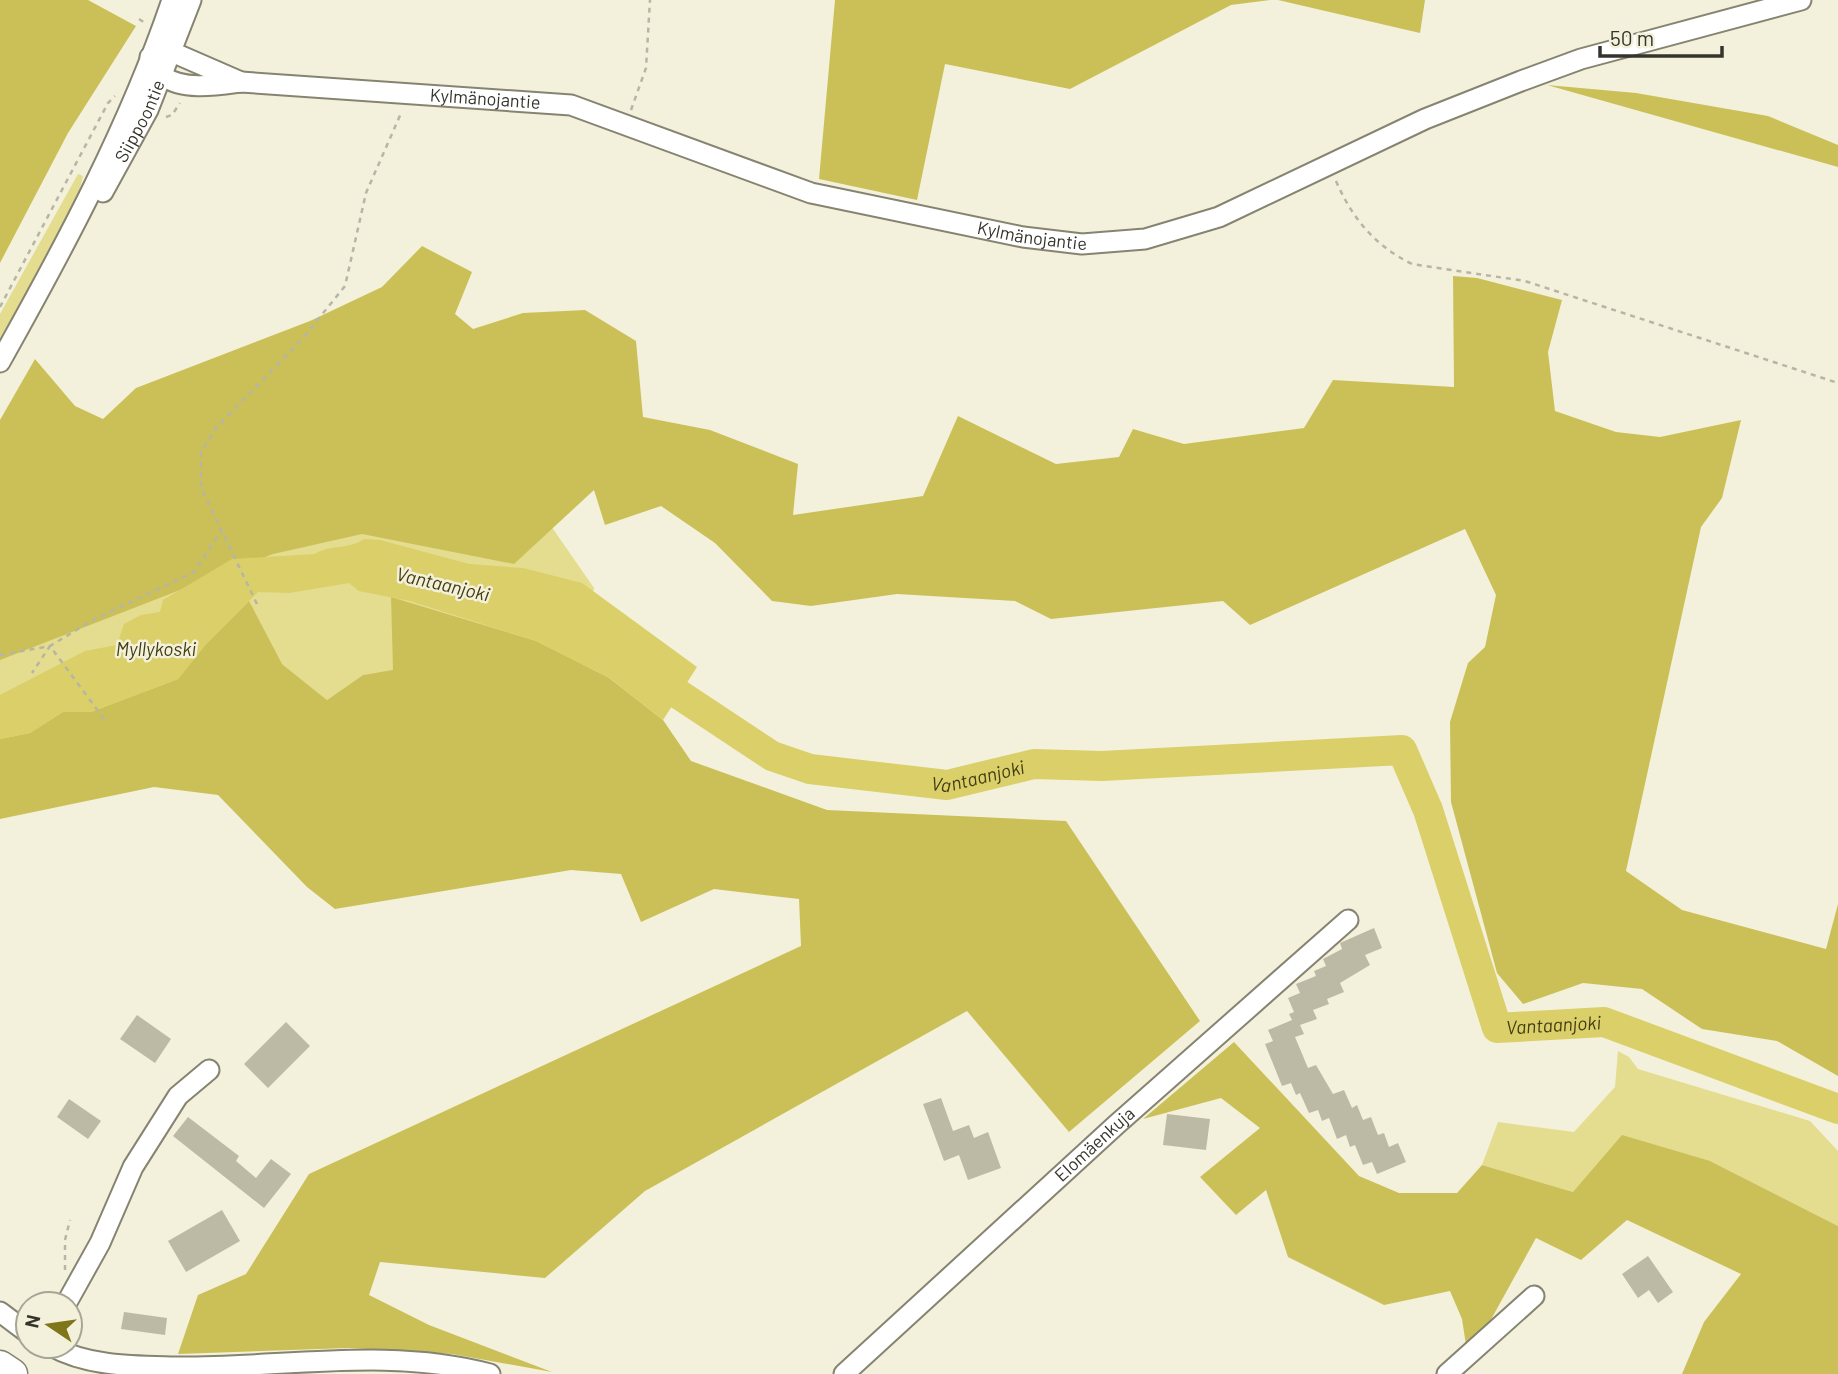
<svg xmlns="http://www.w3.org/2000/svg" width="1838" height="1374" font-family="Barlow,sans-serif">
<rect width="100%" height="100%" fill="#f3f1db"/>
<g fill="#e4dc8f">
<polygon points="78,174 83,176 76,205 0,340 0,314"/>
<polygon points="542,513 594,588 578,689 393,665 393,671 363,675 327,700 282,664 0,744 0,556"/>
<polygon points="1618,1051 1629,1057 1638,1069 1810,1121 1838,1151 1838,1226 1710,1161 1573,1192 1482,1165 1498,1122 1574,1132 1615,1087"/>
</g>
<g fill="#cbc058">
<polygon points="0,0 88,0 136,26 68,133 0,263"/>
<polygon points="835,0 1270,0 1231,5 1070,89 945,64 917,200 819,179"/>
<polygon points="1278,0 1425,0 1420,33"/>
<polygon points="1547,85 1636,93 1768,116 1838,145 1838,167"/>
<polygon points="422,246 472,272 455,314 473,329 523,313 585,310 636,341 643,417 710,430 798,464 793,515 923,496 958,416 1056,464 1119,457 1133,429 1184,444 1304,428 1333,380 1454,387 1453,276 1477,278 1562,300 1548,352 1555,411 1616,432 1660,437 1741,420 1722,498 1701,527 1626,871 1682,910 1826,949 1838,904 1838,1076 1777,1041 1702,1029 1642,989 1583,983 1523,1004 1497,973 1451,802 1450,722 1468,663 1485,647 1496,595 1465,529 1250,625 1223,601 1051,619 1015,601 897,594 811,606 772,601 715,543 661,506 605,525 594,490 514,564 362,534 273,554 0,660 0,420 35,359 75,406 103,419 136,388 310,321 382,287"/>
<polygon points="391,597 536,641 608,677 663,720 691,761 827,810 1066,821 1200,1021 1069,1132 967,1011 645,1191 545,1278 380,1262 369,1295 429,1325 552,1372 452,1354 349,1348 178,1354 198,1295 246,1274 309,1174 801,946 799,899 714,889 641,922 621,874 571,870 335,909 307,887 218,795 154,787 0,819 0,739 30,733 63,712 91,712 178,679 206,644 249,601 282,664 327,700 363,675 393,670"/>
<polygon points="1234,1042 1359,1176 1399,1193 1457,1193 1482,1165 1573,1192 1622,1135 1710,1161 1838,1226 1838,1374 1682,1374 1704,1322 1741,1274 1627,1220 1581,1260 1536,1238 1488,1325 1466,1345 1462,1319 1450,1291 1384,1305 1288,1257 1266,1190 1236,1215 1200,1177 1260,1128 1221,1098 1143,1119"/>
</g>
<path fill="#dacf68" d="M364,539L380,540L469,564L523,568L582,583L697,667L663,720L608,677L536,641L410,601L359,591L349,583L289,593L258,592L206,644L178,679L91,712H63L30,733L0,739V695L85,651L117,645L124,624L141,615L160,612L163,600L232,559L315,554C330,544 349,550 364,539Z"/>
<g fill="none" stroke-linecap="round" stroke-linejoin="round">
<path stroke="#dacf68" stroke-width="30" id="s1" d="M645,672L772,756L810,769L947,785L1034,764L1102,766L1402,750L1428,810L1497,1028L1604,1022L1838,1109"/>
</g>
<g fill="#bcbaa5">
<polygon points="1374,928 1382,948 1365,955 1370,965 1340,983 1344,992 1327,999 1329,1004 1313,1010 1317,1019 1300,1025 1304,1034 1295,1037 1308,1068 1316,1065 1333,1094 1344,1090 1352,1108 1357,1105 1363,1120 1371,1117 1378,1135 1384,1133 1389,1147 1398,1143 1406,1162 1377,1174 1372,1162 1363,1165 1355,1145 1350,1147 1346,1135 1337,1139 1329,1118 1322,1121 1318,1110 1309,1113 1300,1093 1296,1095 1291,1083 1282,1086 1265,1044 1273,1041 1268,1030 1292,1020 1289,1014 1294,1012 1288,998 1300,993 1296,984 1316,976 1314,971 1326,966 1323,959 1342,949 1340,943"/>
<polygon points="137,1015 171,1039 155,1063 120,1039"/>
<polygon points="286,1022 310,1046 268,1088 244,1064"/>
<polygon points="941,1098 953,1131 969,1125 974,1138 988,1132 1001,1168 968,1180 959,1155 944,1161 923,1104"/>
<polygon points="69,1099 101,1121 88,1139 57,1117"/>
<polygon points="1167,1114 1210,1119 1206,1150 1163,1145"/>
<polygon points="188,1117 239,1156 236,1161 256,1178 271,1159 291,1174 264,1208 173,1136"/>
<polygon points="222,1210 240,1241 186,1272 168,1241"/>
<polygon points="1648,1256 1673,1292 1658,1303 1649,1290 1638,1298 1622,1274"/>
<polygon points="124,1312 167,1318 165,1335 121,1329"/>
</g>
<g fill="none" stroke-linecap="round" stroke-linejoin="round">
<defs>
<g id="minor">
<polyline points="161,54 172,52 241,82"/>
<path id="s2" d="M150,57C154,63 158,72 163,76C183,91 218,85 241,82L571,105L811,193L1023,237L1082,244L1145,239L1219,217L1425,119L1521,81L1581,59L1801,0"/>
<path id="s3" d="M103,192L148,110L191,0"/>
<path d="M0,362C65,246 129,127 172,0"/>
<polyline points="66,1304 100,1243 133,1167 178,1096 209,1070"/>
<polyline points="0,1312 28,1333"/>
<path d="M51,1346C87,1366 131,1366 171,1367C276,1369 387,1346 490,1374"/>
<path id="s4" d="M844,1374L1116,1125L1348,920"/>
<polyline points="1447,1374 1534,1296"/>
</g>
<polyline id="highway" points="0,1366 12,1374"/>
</defs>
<use href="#minor" stroke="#868471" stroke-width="23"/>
<use href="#highway" stroke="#868471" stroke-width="33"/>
<g stroke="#b7b5a4" stroke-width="2.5" stroke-dasharray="5 5" stroke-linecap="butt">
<polyline points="139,19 145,23"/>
<polyline points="631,110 646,68 650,0"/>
<polyline points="166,117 172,115 180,103"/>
<path d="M1336,181C1352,218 1375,246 1412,264L1525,281L1838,383"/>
<polyline points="0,307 108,103 115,96"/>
<polyline points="257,604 201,488 201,452 216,428 303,338 345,286 366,193 402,111"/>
<polyline points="0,655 50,646 32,673"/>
<polyline points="104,719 50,646 93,620 194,572 221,531"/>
<polyline points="65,1270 65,1240 70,1220"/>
</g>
<use href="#minor" stroke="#fff" stroke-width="19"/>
<use href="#highway" stroke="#fff" stroke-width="30"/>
</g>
<g text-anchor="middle" stroke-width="5" stroke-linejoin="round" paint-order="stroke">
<g font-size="18" fill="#35342c" stroke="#f3f1db">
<text dy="6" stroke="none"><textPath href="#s2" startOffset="348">Kylmänojantie</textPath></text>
<text dy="6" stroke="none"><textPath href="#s3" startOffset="80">Siippoontie</textPath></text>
<text dy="6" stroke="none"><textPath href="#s2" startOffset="915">Kylmänojantie</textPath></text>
<text dy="6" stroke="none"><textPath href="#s4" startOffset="340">Elomäenkuja</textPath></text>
</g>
<g font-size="19" font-style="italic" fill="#423d11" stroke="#f3f1db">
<text transform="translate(443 584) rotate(13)" y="7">Vantaanjoki</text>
<text x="156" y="656">Myllykoski</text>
<text dy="7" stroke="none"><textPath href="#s1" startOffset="362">Vantaanjoki</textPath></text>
<text dy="7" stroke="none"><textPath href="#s1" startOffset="1139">Vantaanjoki</textPath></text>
</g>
</g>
<g transform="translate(49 1325) rotate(283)"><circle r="33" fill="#f3f1db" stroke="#a7a595" stroke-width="2"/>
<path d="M0-5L12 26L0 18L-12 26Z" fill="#7f7619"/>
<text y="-10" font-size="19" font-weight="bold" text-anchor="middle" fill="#35342c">N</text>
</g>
<path d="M1600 46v10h122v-10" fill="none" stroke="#35342c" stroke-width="3.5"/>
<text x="1610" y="46" font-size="21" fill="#35342c" stroke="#f3f1db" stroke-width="5" paint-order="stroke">50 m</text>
</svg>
